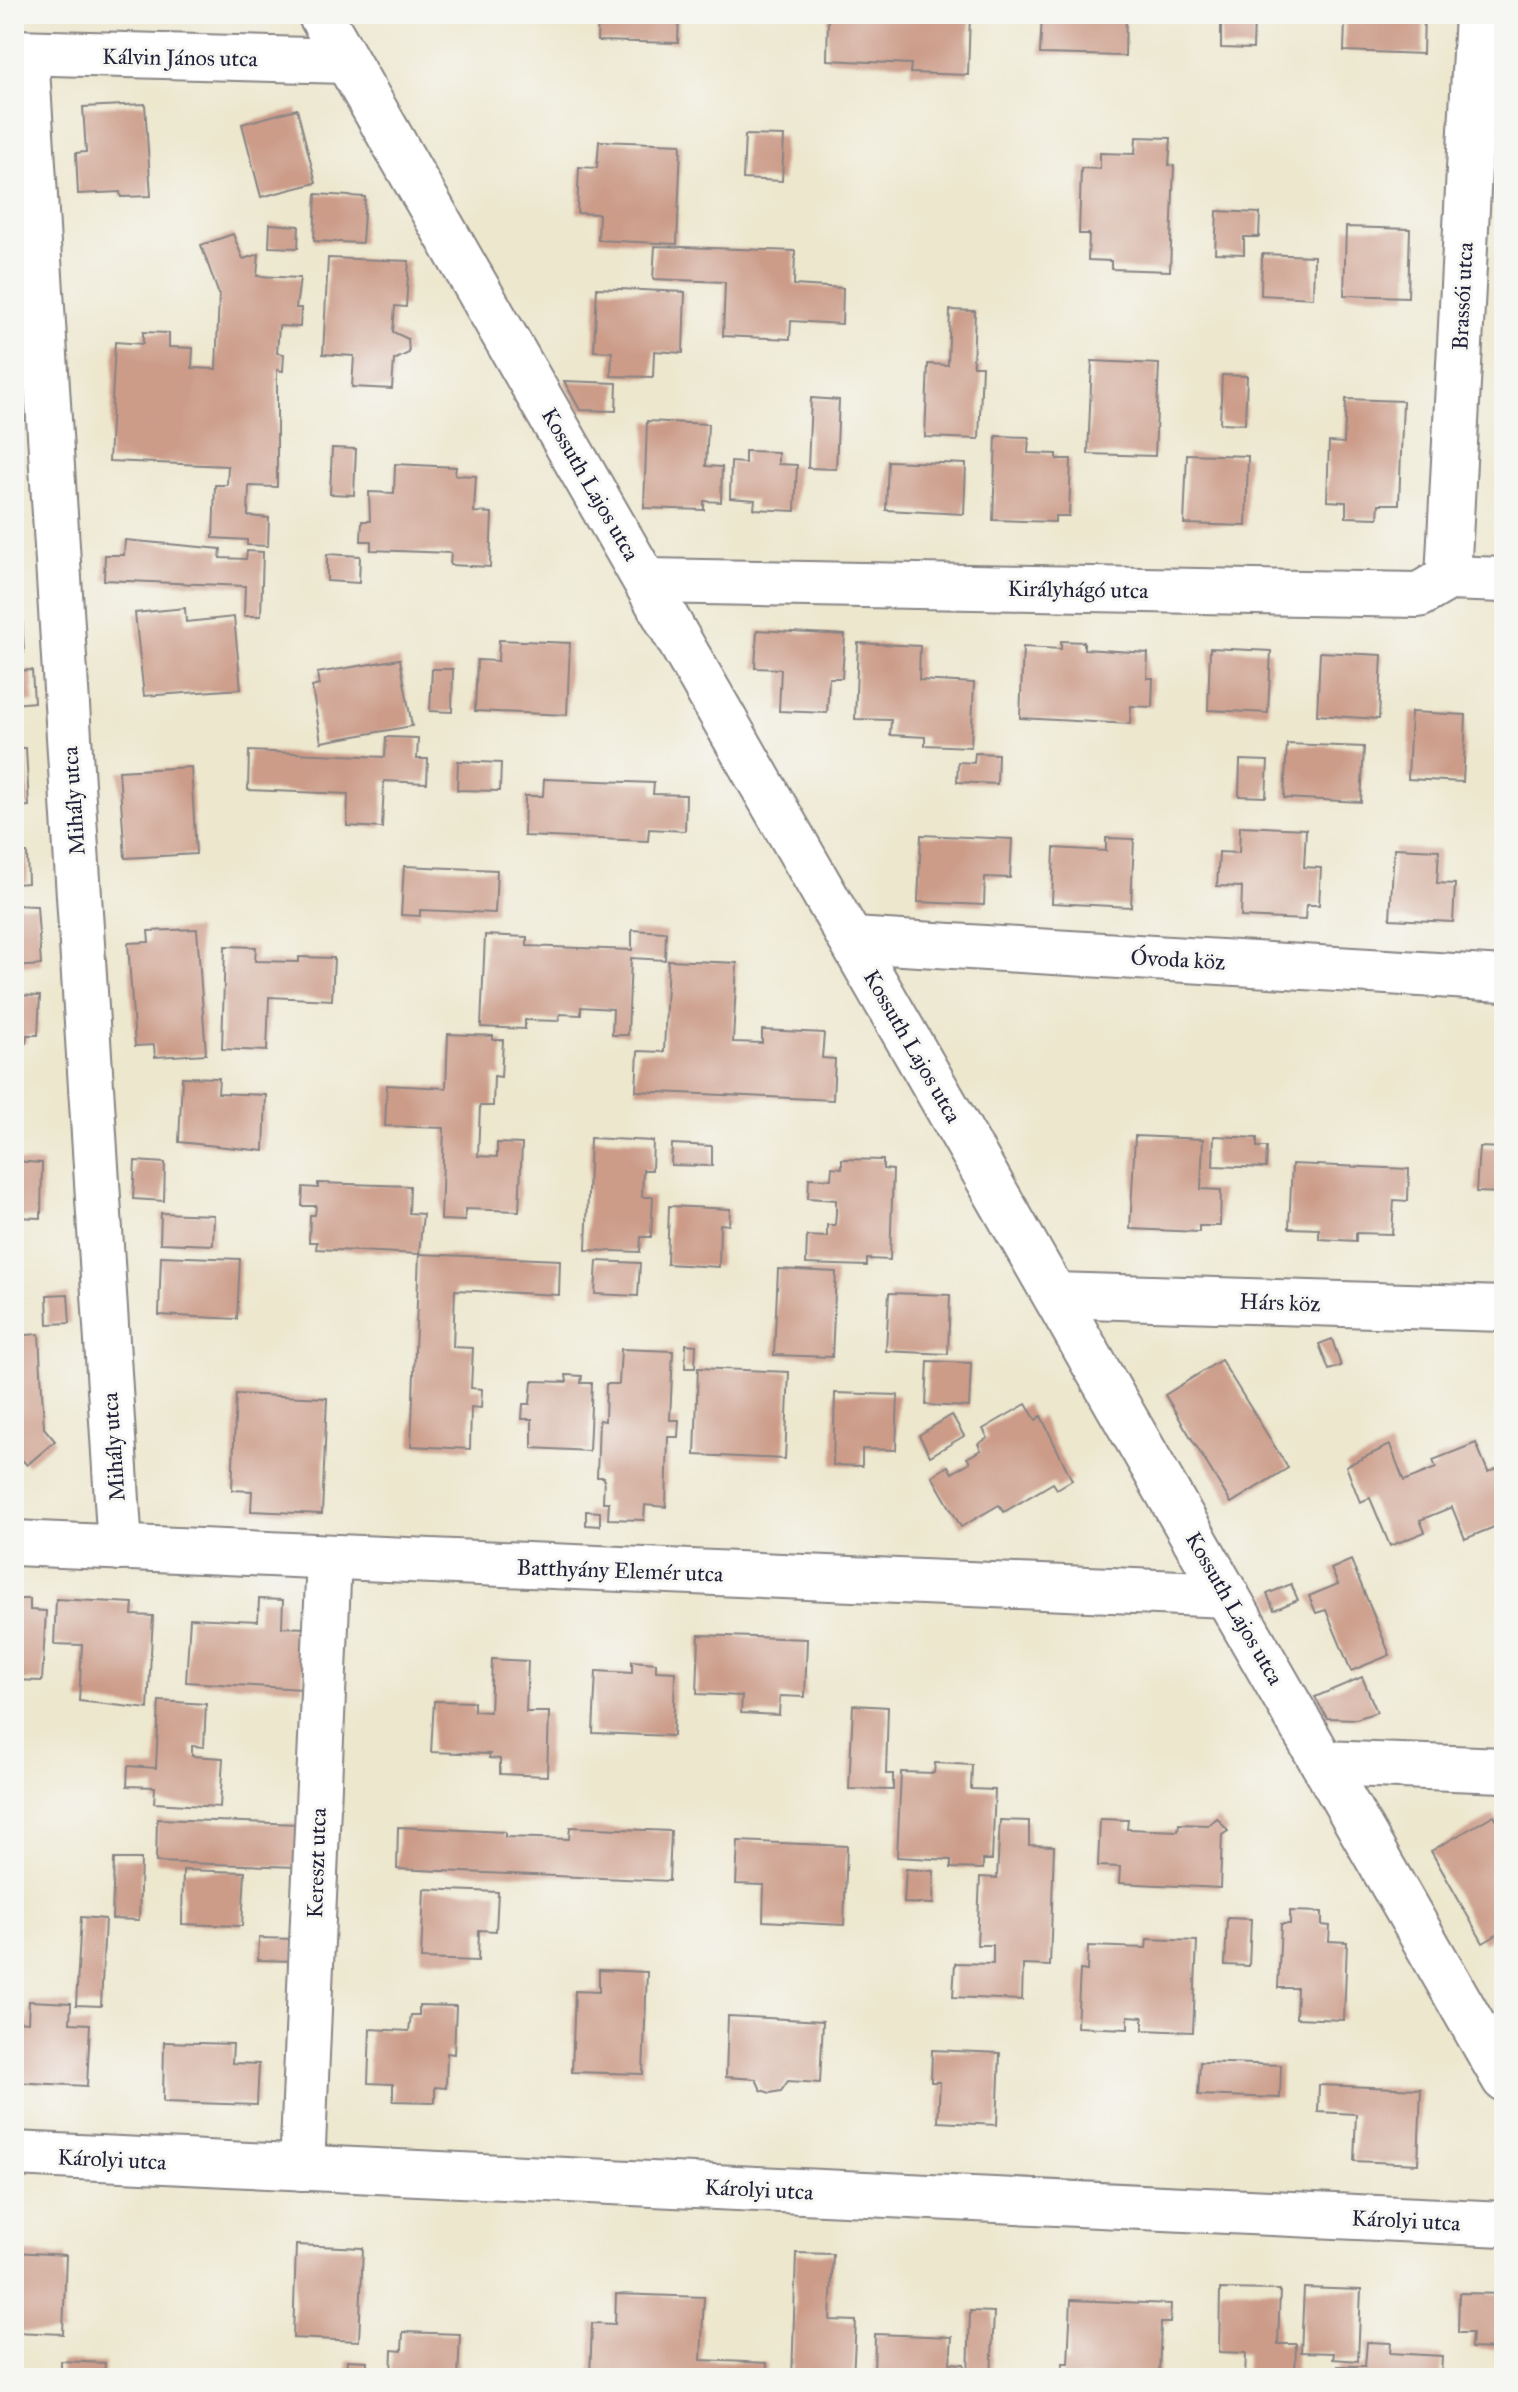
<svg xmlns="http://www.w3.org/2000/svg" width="1518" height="2392" font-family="'IM FELL Great Primer',serif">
<rect width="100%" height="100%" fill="#f6f6f2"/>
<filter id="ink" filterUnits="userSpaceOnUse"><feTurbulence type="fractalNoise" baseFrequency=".0125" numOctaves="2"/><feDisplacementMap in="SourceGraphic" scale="16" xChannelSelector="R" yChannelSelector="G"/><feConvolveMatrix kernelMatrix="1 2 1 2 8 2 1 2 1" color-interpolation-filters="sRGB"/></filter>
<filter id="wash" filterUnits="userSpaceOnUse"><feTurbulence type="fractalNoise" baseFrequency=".006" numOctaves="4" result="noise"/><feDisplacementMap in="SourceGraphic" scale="32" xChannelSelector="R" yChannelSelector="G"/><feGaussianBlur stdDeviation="1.8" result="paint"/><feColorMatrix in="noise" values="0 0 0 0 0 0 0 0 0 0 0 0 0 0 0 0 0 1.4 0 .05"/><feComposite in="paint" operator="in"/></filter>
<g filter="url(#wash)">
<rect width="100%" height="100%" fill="#ede7ce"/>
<g id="blocks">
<g fill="#cc9c89">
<polygon points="598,14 679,14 678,43 597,41"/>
<polygon points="828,14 970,14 968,75 910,73 911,64 827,60"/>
<polygon points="1042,14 1126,14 1125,56 1040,54"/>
<polygon points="1362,14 1424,14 1423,54 1344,51 1345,22 1361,22"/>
<polygon points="1221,19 1254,20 1253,49 1221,48"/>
<polygon points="145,104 151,196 121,197 120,192 78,194 76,153 86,152 83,107"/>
<polygon points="297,109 316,183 261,197 242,124"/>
<polygon points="745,135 784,136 782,181 743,179"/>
<polygon points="1136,137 1171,138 1169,165 1174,166 1170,271 1111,269 1111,261 1088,260 1089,234 1079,234 1081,168 1100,169 1100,153 1135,154"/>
<polygon points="599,141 681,144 677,244 598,240 599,214 577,213 579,167 597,168"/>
<polygon points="316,194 365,197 362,243 314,241"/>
<polygon points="1217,211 1260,213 1259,237 1244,237 1244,254 1215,253"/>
<polygon points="270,224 299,226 298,248 269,247"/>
<polygon points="1346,227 1410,229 1408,297 1344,295"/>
<polygon points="233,234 243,259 259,254 257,276 300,278 296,308 301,308 300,327 279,326 277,353 284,354 283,371 277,370 277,487 249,486 248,516 269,518 268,546 247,545 247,540 213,538 215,485 227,485 228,466 109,461 115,342 143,344 143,332 169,333 169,347 193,348 192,368 216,369 219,295 201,245"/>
<polygon points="14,244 20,244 25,326 14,327"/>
<polygon points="655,246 795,251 794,285 843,288 842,324 791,321 790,339 723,336 725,282 653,279"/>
<polygon points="1262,254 1314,256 1313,298 1261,295"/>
<polygon points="328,258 409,261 406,307 395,306 393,332 408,339 409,353 394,360 392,389 352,387 354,356 323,354"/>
<polygon points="597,288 685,292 683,353 654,351 653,377 611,376 612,352 594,351"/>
<polygon points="950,310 975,311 973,366 982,366 979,439 925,437 928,364 948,365"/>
<polygon points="1092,361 1159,364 1155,456 1088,454"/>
<polygon points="1222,375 1247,376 1245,424 1220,423"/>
<polygon points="564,381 617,383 616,411 580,410"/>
<polygon points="811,398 839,400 836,469 808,468"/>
<polygon points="1346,399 1403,401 1399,504 1379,504 1378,518 1346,517 1346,502 1327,501 1329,442 1344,443"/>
<polygon points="647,421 708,424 706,466 722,467 721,502 704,501 704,510 644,508"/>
<polygon points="996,436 1029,437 1028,453 1057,454 1057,459 1071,459 1069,516 1055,516 1055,522 993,520"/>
<polygon points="332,448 356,449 354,495 330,494"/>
<polygon points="745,451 778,452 778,464 797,465 795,511 754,509 755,500 730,498 731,462 745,463"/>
<polygon points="1187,454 1248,456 1246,526 1184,524"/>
<polygon points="888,461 966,464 964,514 886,510"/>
<polygon points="395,464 456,467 455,475 476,476 474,512 492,513 490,567 450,565 451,553 371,550 371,541 361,541 362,521 370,521 369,492 394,493"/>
<polygon points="125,540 221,549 220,558 246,559 247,551 263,552 261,616 244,616 245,586 104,580 105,555 124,555"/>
<polygon points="327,554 360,556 359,583 327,581"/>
<polygon points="20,581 24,653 14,653 14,582"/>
<polygon points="185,608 186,622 234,617 241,689 144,696 135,613"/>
<polygon points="757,630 845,635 842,678 829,678 827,713 779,711 781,669 755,668"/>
<polygon points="1499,630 1504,630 1504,696 1497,696"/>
<polygon points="499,640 570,643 567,715 475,711 477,660 498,661"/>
<polygon points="1061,641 1084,642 1084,649 1148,653 1147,678 1153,678 1152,707 1131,706 1130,724 1020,718 1023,647 1061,649"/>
<polygon points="858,643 920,646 919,680 974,683 971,747 925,745 925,737 890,735 891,720 855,719"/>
<polygon points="1210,648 1271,651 1268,713 1208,710"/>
<polygon points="1320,652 1382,655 1379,719 1317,715"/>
<polygon points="400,659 412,726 321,742 312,687 319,685 317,673"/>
<polygon points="432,669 453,669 452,712 430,711"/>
<polygon points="32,670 34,702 14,704 14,671"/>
<polygon points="1411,712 1466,715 1463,782 1408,779"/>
<polygon points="386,737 418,738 417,759 428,759 427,783 384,781 382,828 347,826 348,794 248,790 249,751 385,757"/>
<polygon points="1287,744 1364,747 1361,802 1284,798"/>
<polygon points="14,748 26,748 29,806 14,807"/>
<polygon points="975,753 998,754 997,784 957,782 958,762 974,763"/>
<polygon points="1240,760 1268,761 1266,797 1239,796"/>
<polygon points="458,761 501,763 500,791 457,790"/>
<polygon points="191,767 196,854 125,858 119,771"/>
<polygon points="544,779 654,783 653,794 686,795 685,831 649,829 648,841 524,836 525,796 543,796"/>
<polygon points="1240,826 1306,829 1304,867 1321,868 1319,905 1306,905 1305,920 1241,917 1242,887 1217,886 1219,852 1239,853"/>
<polygon points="921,835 1012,839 1010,878 985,877 984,905 918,902"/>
<polygon points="1106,838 1134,839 1131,907 1052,903 1054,848 1106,851"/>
<polygon points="1394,848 1439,850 1437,883 1455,884 1453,922 1390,919"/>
<polygon points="27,853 28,883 14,884 14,854"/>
<polygon points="404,866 497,870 495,913 420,910 420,916 401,915"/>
<polygon points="14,905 37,906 41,965 14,967"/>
<polygon points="197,929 206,1054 155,1057 154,1045 135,1046 128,943 149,942 148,931"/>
<polygon points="632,930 666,932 665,960 631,958 628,1035 612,1035 613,1009 581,1007 581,1015 560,1014 559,1021 525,1020 525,1029 481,1027 485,935 527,937 527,946 632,950"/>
<polygon points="225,946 256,947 255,961 299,962 299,957 334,958 332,1000 269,997 267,1051 222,1049"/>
<polygon points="668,960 737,963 733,1042 762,1043 762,1030 824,1033 822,1058 835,1059 833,1100 636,1091 638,1051 664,1052"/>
<polygon points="14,995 40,996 38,1035 27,1035 26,1043 14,1043"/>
<polygon points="1502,1030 1504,1030 1504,1096 1496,1095"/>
<polygon points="448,1034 493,1036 493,1040 503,1040 501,1077 494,1076 493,1106 480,1106 478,1156 497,1157 497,1143 522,1144 519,1211 465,1209 465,1221 441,1220 444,1128 385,1126 387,1085 446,1088"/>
<polygon points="182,1077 219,1078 218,1093 266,1095 264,1151 179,1142"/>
<polygon points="1135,1136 1203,1139 1201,1189 1221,1190 1220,1226 1199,1226 1199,1232 1130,1229"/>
<polygon points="1214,1136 1257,1138 1257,1147 1267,1147 1266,1168 1213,1166"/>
<polygon points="590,1138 653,1141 652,1170 643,1170 642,1197 653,1197 651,1237 641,1237 640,1252 586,1250"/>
<polygon points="672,1144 712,1146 712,1166 671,1165"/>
<polygon points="1479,1147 1504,1148 1504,1193 1476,1192"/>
<polygon points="842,1159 883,1160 883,1169 893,1170 890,1260 867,1259 867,1266 806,1264 807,1236 827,1237 827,1225 835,1225 836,1213 836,1200 808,1198 809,1178 831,1179 832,1167 842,1168"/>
<polygon points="14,1161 42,1163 41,1218 14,1217"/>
<polygon points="135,1161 165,1163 164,1201 133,1199"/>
<polygon points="1292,1164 1409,1169 1408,1201 1394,1200 1392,1234 1356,1233 1356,1241 1319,1239 1319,1229 1289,1228"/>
<polygon points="318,1183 410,1186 409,1213 423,1214 419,1254 316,1249 317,1242 309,1242 310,1215 315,1215 316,1206 302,1206 303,1187 318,1188"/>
<polygon points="669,1206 730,1209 729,1225 720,1224 719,1267 667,1264"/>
<polygon points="161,1213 214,1215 213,1245 160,1243"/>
<polygon points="419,1254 560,1260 559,1295 455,1290 453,1347 473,1348 471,1388 482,1389 481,1408 471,1407 470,1449 411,1446"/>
<polygon points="161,1256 240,1259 237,1319 159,1315"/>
<polygon points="597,1261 640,1263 638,1296 595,1294"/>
<polygon points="778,1269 836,1272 832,1357 774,1355"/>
<polygon points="889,1293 950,1295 948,1354 886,1351"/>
<polygon points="68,1294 70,1323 48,1324 47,1295"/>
<polygon points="39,1334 44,1428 55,1441 27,1465 14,1451 14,1336"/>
<polygon points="1332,1339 1341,1366 1329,1370 1319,1344"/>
<polygon points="686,1344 696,1345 695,1368 685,1368"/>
<polygon points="621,1349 673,1351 670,1420 679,1420 678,1437 668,1437 666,1507 645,1505 644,1520 608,1519 609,1502 603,1502 604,1477 597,1477 599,1420 605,1421 606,1384 619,1384"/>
<polygon points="1221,1360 1288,1468 1231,1503 1165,1395"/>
<polygon points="928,1361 971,1363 969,1407 926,1405"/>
<polygon points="698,1368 789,1372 785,1459 695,1455"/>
<polygon points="566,1375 582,1376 581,1383 592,1383 589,1451 532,1448 532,1419 522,1419 523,1404 530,1404 532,1381 567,1382"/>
<polygon points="835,1393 898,1395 896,1450 862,1449 862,1466 833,1465"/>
<polygon points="236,1394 327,1398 322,1514 251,1511 252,1491 232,1490"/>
<polygon points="1026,1404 1036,1420 1041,1416 1072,1480 1057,1489 1053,1483 1004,1512 999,1505 961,1527 932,1476 948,1466 952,1473 970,1462 967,1458 981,1450 978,1444 988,1438 983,1429"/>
<polygon points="952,1415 964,1436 930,1456 919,1435"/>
<polygon points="1476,1443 1488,1472 1501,1467 1504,1475 1504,1523 1465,1539 1452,1507 1420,1520 1425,1532 1390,1546 1370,1498 1360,1502 1346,1466 1390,1445 1404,1481 1436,1468 1433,1460"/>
<polygon points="586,1511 600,1512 600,1526 586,1525"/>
<polygon points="1351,1560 1390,1655 1351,1671 1326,1610 1316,1613 1309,1596 1338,1584 1331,1569"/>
<polygon points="1291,1584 1298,1600 1274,1610 1267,1594"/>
<polygon points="14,1599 30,1599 30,1610 46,1611 42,1681 14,1680"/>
<polygon points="56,1599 133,1603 132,1615 153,1616 148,1709 79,1701 82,1645 54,1644"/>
<polygon points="259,1599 283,1600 282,1627 306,1628 302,1689 186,1682 190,1618 258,1621"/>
<polygon points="699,1635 807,1639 805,1697 780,1696 779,1715 741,1713 742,1696 697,1694"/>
<polygon points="492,1659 528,1661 526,1712 549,1712 547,1776 500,1774 500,1759 489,1758 490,1754 431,1752 434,1701 474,1702 474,1711 490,1712"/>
<polygon points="632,1661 656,1663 656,1671 675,1672 673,1736 593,1733 596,1671 632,1673"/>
<polygon points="1362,1677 1377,1712 1356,1719 1327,1718 1315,1697"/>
<polygon points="159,1701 206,1704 204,1747 192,1746 192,1756 223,1758 220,1807 154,1803 155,1787 127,1786 128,1766 156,1768"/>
<polygon points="853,1705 888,1707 886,1774 893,1774 893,1790 849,1789"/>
<polygon points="935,1763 972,1765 971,1789 995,1790 992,1860 983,1860 983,1869 951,1868 951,1860 897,1857 901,1772 934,1773"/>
<polygon points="1494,1815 1504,1832 1504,1931 1483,1943 1431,1851"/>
<polygon points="1217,1818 1228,1831 1222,1835 1220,1888 1119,1883 1120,1867 1098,1866 1100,1819 1128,1820 1127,1829 1178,1831 1179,1824 1209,1825"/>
<polygon points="157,1819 299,1824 297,1867 156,1862"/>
<polygon points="1000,1820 1029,1821 1029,1845 1054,1846 1050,1966 1023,1965 1022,2000 953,1997 955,1963 993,1964 993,1945 977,1945 980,1877 997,1878"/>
<polygon points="398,1827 505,1832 505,1837 569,1839 570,1827 671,1831 669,1881 397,1869"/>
<polygon points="738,1841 847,1846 844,1925 763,1921 764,1885 736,1884"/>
<polygon points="114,1859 141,1859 139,1920 112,1919"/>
<polygon points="906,1869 934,1871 933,1904 904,1903"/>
<polygon points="183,1870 245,1872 242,1926 182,1924"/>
<polygon points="424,1889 498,1892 496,1931 479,1930 478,1961 421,1959"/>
<polygon points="1290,1911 1322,1912 1322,1925 1330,1926 1329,1941 1347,1942 1344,2020 1296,2018 1297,1988 1278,1988 1281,1924 1290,1924"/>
<polygon points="81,1917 105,1919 101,2006 76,2005"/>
<polygon points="1227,1918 1251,1919 1249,1966 1225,1965"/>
<polygon points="259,1938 295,1939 294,1961 258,1960"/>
<polygon points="1147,1939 1197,1941 1193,2032 1143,2030 1143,2017 1128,2016 1128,2029 1077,2027 1080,1970 1087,1971 1088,1946 1146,1948"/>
<polygon points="599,1970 647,1972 643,2074 572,2072 575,1991 599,1992"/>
<polygon points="29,2001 71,2003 70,2023 90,2024 87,2086 14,2082 14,2021 28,2022"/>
<polygon points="419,2005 456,2006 454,2054 447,2053 446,2088 435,2087 435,2102 393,2101 393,2084 368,2083 370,2029 409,2031 411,2015 419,2015"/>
<polygon points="728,2016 823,2021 820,2083 788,2081 781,2091 770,2093 761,2090 756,2079 726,2077"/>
<polygon points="164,2042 233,2044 232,2063 259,2064 257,2105 163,2102"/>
<polygon points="932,2050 1000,2053 997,2125 938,2122 940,2082 931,2082"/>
<polygon points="1200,2062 1281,2065 1280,2098 1198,2095"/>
<polygon points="1319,2085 1421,2089 1418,2164 1354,2161 1356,2114 1318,2112"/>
<polygon points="296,2245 363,2248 359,2341 293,2338"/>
<polygon points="14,2252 66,2255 63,2334 14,2332"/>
<polygon points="796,2253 833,2254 830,2320 856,2321 853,2378 792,2378"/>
<polygon points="1304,2288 1361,2290 1358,2361 1333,2359 1334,2353 1301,2352"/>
<polygon points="1220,2289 1280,2290 1278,2344 1296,2344 1295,2378 1245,2378 1246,2353 1219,2352"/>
<polygon points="1459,2293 1504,2294 1504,2367 1496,2367 1496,2349 1471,2348 1472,2333 1458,2333"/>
<polygon points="616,2294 704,2297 701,2360 767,2363 766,2378 590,2377 592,2323 615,2324"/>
<polygon points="1071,2300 1171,2304 1170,2323 1161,2323 1159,2378 1062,2378 1063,2363 1068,2363"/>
<polygon points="970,2311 994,2312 991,2378 968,2378"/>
<polygon points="403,2332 460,2334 458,2378 391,2378 392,2350 402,2351"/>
<polygon points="875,2334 952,2337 950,2363 964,2364 963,2378 874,2378"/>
<polygon points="1367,2342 1391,2343 1390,2353 1442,2356 1441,2378 1338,2378 1338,2366 1365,2366"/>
<polygon points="347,2360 367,2361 366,2378 346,2378"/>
<polygon points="61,2361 105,2363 104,2378 61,2378"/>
</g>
</g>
</g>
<g filter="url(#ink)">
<use href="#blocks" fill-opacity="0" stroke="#888484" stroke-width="2"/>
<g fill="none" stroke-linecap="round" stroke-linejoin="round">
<defs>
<g id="minor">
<polyline points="14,52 346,61"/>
<polyline points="26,53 120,1548"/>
<polyline points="1448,578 1477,14"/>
<polyline points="647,581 1419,595 1448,578 1504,580"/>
<polyline points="853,940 1504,979"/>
<polyline points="1055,1295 1504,1309"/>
<polyline points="14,1543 1227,1595"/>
<polyline points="1323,1763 1504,1770"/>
<polyline points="14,2154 1504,2224"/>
<polyline points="302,2168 329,1558"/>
</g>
<polyline id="tertiary" points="320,14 1504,2079"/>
</defs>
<use href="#minor" stroke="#888484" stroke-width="48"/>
<use href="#tertiary" stroke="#888484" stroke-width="48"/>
<use href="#minor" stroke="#fff" stroke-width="44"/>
<use href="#tertiary" stroke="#fff" stroke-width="44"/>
</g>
</g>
<g text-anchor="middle" stroke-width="6" stroke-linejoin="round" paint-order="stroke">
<g font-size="22" fill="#22223b" stroke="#f6f6f2">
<text transform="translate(180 57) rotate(1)" y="8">Kálvin János utca</text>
<text transform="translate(1462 296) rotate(-87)" y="8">Brassói utca</text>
<text transform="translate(591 484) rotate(60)" y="8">Kossuth Lajos utca</text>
<text transform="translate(1078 589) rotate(1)" y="8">Királyhágó utca</text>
<text transform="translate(73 801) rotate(-94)" y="8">Mihály utca</text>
<text transform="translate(1178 959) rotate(3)" y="8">Óvoda köz</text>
<text transform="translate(913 1046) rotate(60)" y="8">Kossuth Lajos utca</text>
<text transform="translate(1280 1302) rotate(2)" y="8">Hárs köz</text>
<text transform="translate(113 1447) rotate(-94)" y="8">Mihály utca</text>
<text transform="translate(620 1570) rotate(2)" y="8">Batthyány Elemér utca</text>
<text transform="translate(1235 1608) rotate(60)" y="8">Kossuth Lajos utca</text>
<text transform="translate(316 1863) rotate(-88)" y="8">Kereszt utca</text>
<text transform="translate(112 2159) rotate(3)" y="8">Károlyi utca</text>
<text transform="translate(759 2189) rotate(3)" y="8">Károlyi utca</text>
<text transform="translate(1406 2220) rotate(3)" y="8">Károlyi utca</text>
</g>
</g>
<rect width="1518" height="2392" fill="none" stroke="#f6f6f2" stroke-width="48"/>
</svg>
